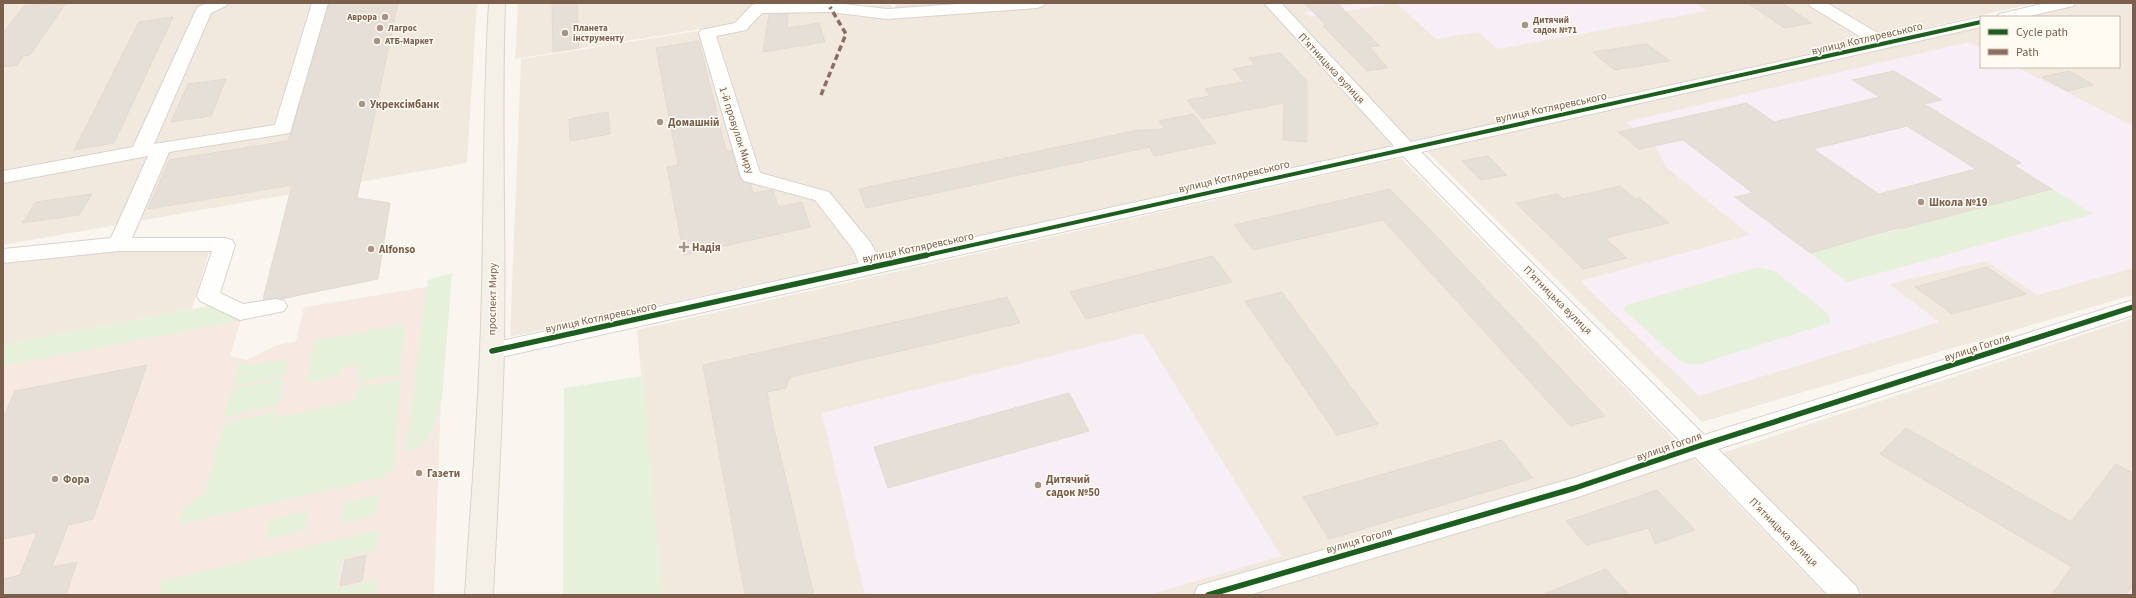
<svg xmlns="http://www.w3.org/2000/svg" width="2136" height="598" font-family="'Source Sans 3',sans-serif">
<rect width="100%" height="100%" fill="#f9f6f0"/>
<g fill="#f2e9de">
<polygon points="3,3 477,3 467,163 3,245"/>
<polygon points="518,3 753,3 751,8 738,23 515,59"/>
<polygon points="1008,3 1267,3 1399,146 510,337 521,59 737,25 763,6 845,7 891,4 892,11"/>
<polygon points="1269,3 1806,3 1874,43 1410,143"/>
<polygon points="1823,3 2036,3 1882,37"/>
<polygon points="2058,3 2133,3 2133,295 1702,422 1427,152 1981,21 1981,67 2119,67 2119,17 1999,17"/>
<polygon points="1401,158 1826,595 662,595 637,330"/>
<polygon points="210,249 192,309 6,344 3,346 3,261 118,250"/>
<polygon points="2133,318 2133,595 1864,595 1722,453"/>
</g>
<polygon fill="#f6e9e1" points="445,284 434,595 3,595 3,346 6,344 214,305 241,320 230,356 247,360 278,345 296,341 304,307"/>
<polygon fill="#ede6e0" points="895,3 986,3 896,9"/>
<g fill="#f7eef6">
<polygon points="1362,3 1695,3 1707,11 1498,49 1478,32 1436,39 1396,3 1310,17 1305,12"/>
<polygon points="1969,42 1981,48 1981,67 2017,67 2133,126 2133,268 2037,295 1986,261 1889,284 1939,322 1699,396 1580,281 1750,235 1667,168 1655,146 1626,122"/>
<polygon points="1143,333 1281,556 1148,595 865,595 822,413"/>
</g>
<g fill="#e5f1da">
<polygon points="2052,189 2093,214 1847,282 1810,253"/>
<polygon points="1758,267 1776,272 1826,312 1830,318 1829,323 1700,364 1688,364 1679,360 1624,310 1626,305"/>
<path d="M452,273L442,399C437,416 429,451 406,451L428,280Z"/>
<polygon points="214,305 241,320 3,366 3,346 6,344"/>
<polygon points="405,324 400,374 358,382 359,364 341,369 339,375 307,382 315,341"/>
<polygon points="288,360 284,375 233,386 239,362 249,365"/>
<polygon points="643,376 662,595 563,595 564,388"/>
<polygon points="284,378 278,405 224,417 231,389"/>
<polygon points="401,380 394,466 391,472 384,477 179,524 183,509 206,492 223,424 278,411 276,418 355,400 357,388"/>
<polygon points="379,495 376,514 341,523 344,503"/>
<polygon points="308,511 305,530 266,539 270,520"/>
<polygon points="379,530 376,550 342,558 337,589 377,580 376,595 159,595 162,581"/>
</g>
<g fill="#e6dfd7" stroke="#e3dad1" fill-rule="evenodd">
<polygon points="50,3 66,3 30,55 23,56 17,65 3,67 3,33 24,6"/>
<polygon points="329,3 398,3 357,198 390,203 378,279 281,299 263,299 292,185 148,209 169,160 287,141 291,133"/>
<polygon points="552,3 577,3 579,48 553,52"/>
<polygon points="1304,3 1337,3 1380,46 1369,47 1388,68 1367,71 1323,26 1326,25"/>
<polygon points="1748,3 1782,3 1812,23 1784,28"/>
<polygon points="769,14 788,14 787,28 819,23 825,42 763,52"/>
<polygon points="173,17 114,143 74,150 139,22"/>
<polygon points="699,41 726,151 732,150 740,178 744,182 751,184 753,193 773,190 778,207 802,202 810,227 684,255 667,167 678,165 656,48"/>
<polygon points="1647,44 1670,61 1614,70 1593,52"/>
<polygon points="1280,53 1307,81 1307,142 1283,140 1284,103 1202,119 1187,100 1210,96 1205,89 1244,82 1233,69 1255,65 1249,58"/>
<path d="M1894,71L1942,100L1924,104L2021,163L2013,165L2052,189L1900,229L1898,228L1810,253L1735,197L1753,193L1683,140L1639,149L1618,132L1747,103L1774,122L1880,97L1852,80ZM1907,126L1976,169L1879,194L1813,149Z"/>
<polygon points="2069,71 2094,85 2067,91 2042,77"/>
<polygon points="226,79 211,116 171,122 188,84"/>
<polygon points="608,112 610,134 570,141 569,119"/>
<polygon points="1193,114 1216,143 1154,156 1150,147 866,208 859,189 1138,130 1165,129 1159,121"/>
<polygon points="1488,156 1507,175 1481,180 1462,161"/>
<polygon points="1620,186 1635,199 1639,198 1669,223 1605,238 1627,258 1583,269 1516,203 1557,194 1563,199"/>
<polygon points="1390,189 1441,241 1605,416 1570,426 1383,220 1253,250 1234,225"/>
<polygon points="92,194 79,215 22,223 36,202"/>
<polygon points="1213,256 1232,282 1086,319 1070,292"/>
<polygon points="1987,267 2026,294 1952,314 1915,287"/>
<polygon points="1282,292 1378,424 1337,435 1245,301"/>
<polygon points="1007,297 1020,323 790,377 786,388 767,392 772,421 814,595 745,595 703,365"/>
<polygon points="147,365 93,519 68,525 52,567 77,562 66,595 3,595 3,579 20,575 37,532 3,539 3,418 15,391"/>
<polygon points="1069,393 1089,431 888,488 874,447"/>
<polygon points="1906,428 2071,522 2116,464 2133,473 2133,585 2126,595 2051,595 2072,567 1880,454"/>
<polygon points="1502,440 1533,478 1329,539 1303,497"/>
<polygon points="1657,490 1695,530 1655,544 1649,528 1586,545 1566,521"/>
<polygon points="366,555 362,581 340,586 345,560"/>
<polygon points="1606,569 1629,595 1544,595 1544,594"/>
</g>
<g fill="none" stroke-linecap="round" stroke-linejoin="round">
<defs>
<g id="minor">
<polygon points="207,3 228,3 226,6 211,13 154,144 275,125 312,3 328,3 290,133 169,152 132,238 225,238 232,240 235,245 220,293 243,304 276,299 284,301 287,306 284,311 240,320 200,301 197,296 212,251 119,251 3,263 3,249 111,238 148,156 3,183 3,171 133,147 196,10 198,7"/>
<polygon points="758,3 836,3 887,9 972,3 1045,3 1043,6 1037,8 887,19 830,12 762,13 746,30 716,36 760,173 829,192 870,242 879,258 1394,146 1264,3 1281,3 1411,142 1869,42 1810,6 1808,3 1827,3 1886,38 1981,17 1981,27 1421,152 1704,435 2133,300 2133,315 1718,449 1856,586 1860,595 1828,595 1695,457 1575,498 1249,595 1194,595 1198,586 1208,583 1574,478 1681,442 1403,156 492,359 484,357 480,351 484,345 492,343 859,263 853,249 815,200 744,181 741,177 699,33 701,30 735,23 752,5"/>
<polygon points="2046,3 2075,3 2073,6 2026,17 1997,17 1999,14"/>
</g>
<path id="major" d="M489,3H505C501,119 506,235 504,350C502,432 497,514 493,595H465C470,514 477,432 480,351C485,235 482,119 489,3Z"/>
</defs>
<use href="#minor" stroke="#d9d3ce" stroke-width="2"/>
<use href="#major" stroke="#dad2cb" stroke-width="2"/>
<use href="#minor" fill="#fefefd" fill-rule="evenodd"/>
<use href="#major" fill="#f4f0e8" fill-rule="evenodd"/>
<polyline stroke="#8d6e63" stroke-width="3.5" stroke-dasharray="6 3.5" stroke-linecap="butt" points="821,95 846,34 830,7"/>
<defs>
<polyline id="cycleway-far1" points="923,256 1981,22"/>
<g id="cycleway">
<polyline points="492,351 927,255"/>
<polyline points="1208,595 1575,488 1699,446 2133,307"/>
</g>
</defs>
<use href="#cycleway-far1" stroke="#fffbf3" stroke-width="6"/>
<use href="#cycleway" stroke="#fffbf3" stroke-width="8"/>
<use href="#cycleway-far1" stroke="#1b5e20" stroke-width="4"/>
<use href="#cycleway" stroke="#1b5e20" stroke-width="5.5"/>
</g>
<g fill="#a79485" stroke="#fffbf3" stroke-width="1.5">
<circle cx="385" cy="17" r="4"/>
<circle cx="1525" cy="25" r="4"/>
<circle cx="380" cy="28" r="4"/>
<circle cx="565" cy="33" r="4"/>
<circle cx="377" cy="41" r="4"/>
<circle cx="362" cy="104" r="4"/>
<circle cx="660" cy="122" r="4"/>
<circle cx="1921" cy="202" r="4"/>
<path d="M682 241h4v4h4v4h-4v4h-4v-4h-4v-4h4z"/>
<circle cx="371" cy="249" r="4"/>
<circle cx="419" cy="473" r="4"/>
<circle cx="55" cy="479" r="4"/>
<circle cx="1038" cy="485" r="4"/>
</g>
<g text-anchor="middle" stroke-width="3" stroke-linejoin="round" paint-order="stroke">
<g font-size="9" font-weight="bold" fill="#7b5f4c" stroke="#fffbf3" text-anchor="start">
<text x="377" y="20" text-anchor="end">Аврора</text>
<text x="1533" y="23">Дитячий<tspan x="1533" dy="10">садок №71</tspan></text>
<text x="388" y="31">Лагрос</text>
<text x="573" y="31">Планета<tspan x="573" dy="10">інструменту</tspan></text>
<text x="385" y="44">АТБ-Маркет</text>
</g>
<g font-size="11" fill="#7b5f4c" stroke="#fffbf3">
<text transform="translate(1867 38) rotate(-13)" y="4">вулиця Котляревського</text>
<text transform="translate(1332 68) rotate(47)" y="4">Пʼятницька вулиця</text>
<text transform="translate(1551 107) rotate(-12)" y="4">вулиця Котляревського</text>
<text transform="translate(737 130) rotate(72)" y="4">1-й провулок Миру</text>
<text transform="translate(1234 176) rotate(-13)" y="4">вулиця Котляревського</text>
<text transform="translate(918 247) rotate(-12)" y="4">вулиця Котляревського</text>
<text transform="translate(492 299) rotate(-89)" y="4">проспект Миру</text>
<text transform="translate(1558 300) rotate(45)" y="4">Пʼятницька вулиця</text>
<text transform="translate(601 317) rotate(-12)" y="4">вулиця Котляревського</text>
<text transform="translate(1977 347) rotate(-18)" y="4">вулиця Гоголя</text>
<text transform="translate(1669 446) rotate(-19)" y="4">вулиця Гоголя</text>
<text transform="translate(1784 532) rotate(45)" y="4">Пʼятницька вулиця</text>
<text transform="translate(1359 540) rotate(-16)" y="4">вулиця Гоголя</text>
</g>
<g font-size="11" font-weight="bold" fill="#7b5f4c" stroke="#fffbf3" text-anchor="start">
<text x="370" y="108">Укрексімбанк</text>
<text x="668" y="126">Домашній</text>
<text x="1929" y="206">Школа №19</text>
<text x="692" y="251">Надія</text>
<text x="379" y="253">Alfonso</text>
<text x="427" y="477">Газети</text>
<text x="63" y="483">Фора</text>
<text x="1046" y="483">Дитячий<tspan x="1046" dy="13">садок №50</tspan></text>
</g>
</g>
<rect width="2136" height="598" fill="none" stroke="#7b5f4c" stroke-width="8"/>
<rect x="1980" y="16" width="140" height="52" fill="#fffbf3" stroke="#cabdb0"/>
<rect x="1988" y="29" width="20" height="6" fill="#1b5e20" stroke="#cabdb0"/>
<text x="2016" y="36" font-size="12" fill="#7b5f4c">Cycle path</text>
<rect x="1988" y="49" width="20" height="6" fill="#8d6e63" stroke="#cabdb0"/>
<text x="2016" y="56" font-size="12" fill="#7b5f4c">Path</text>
</svg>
